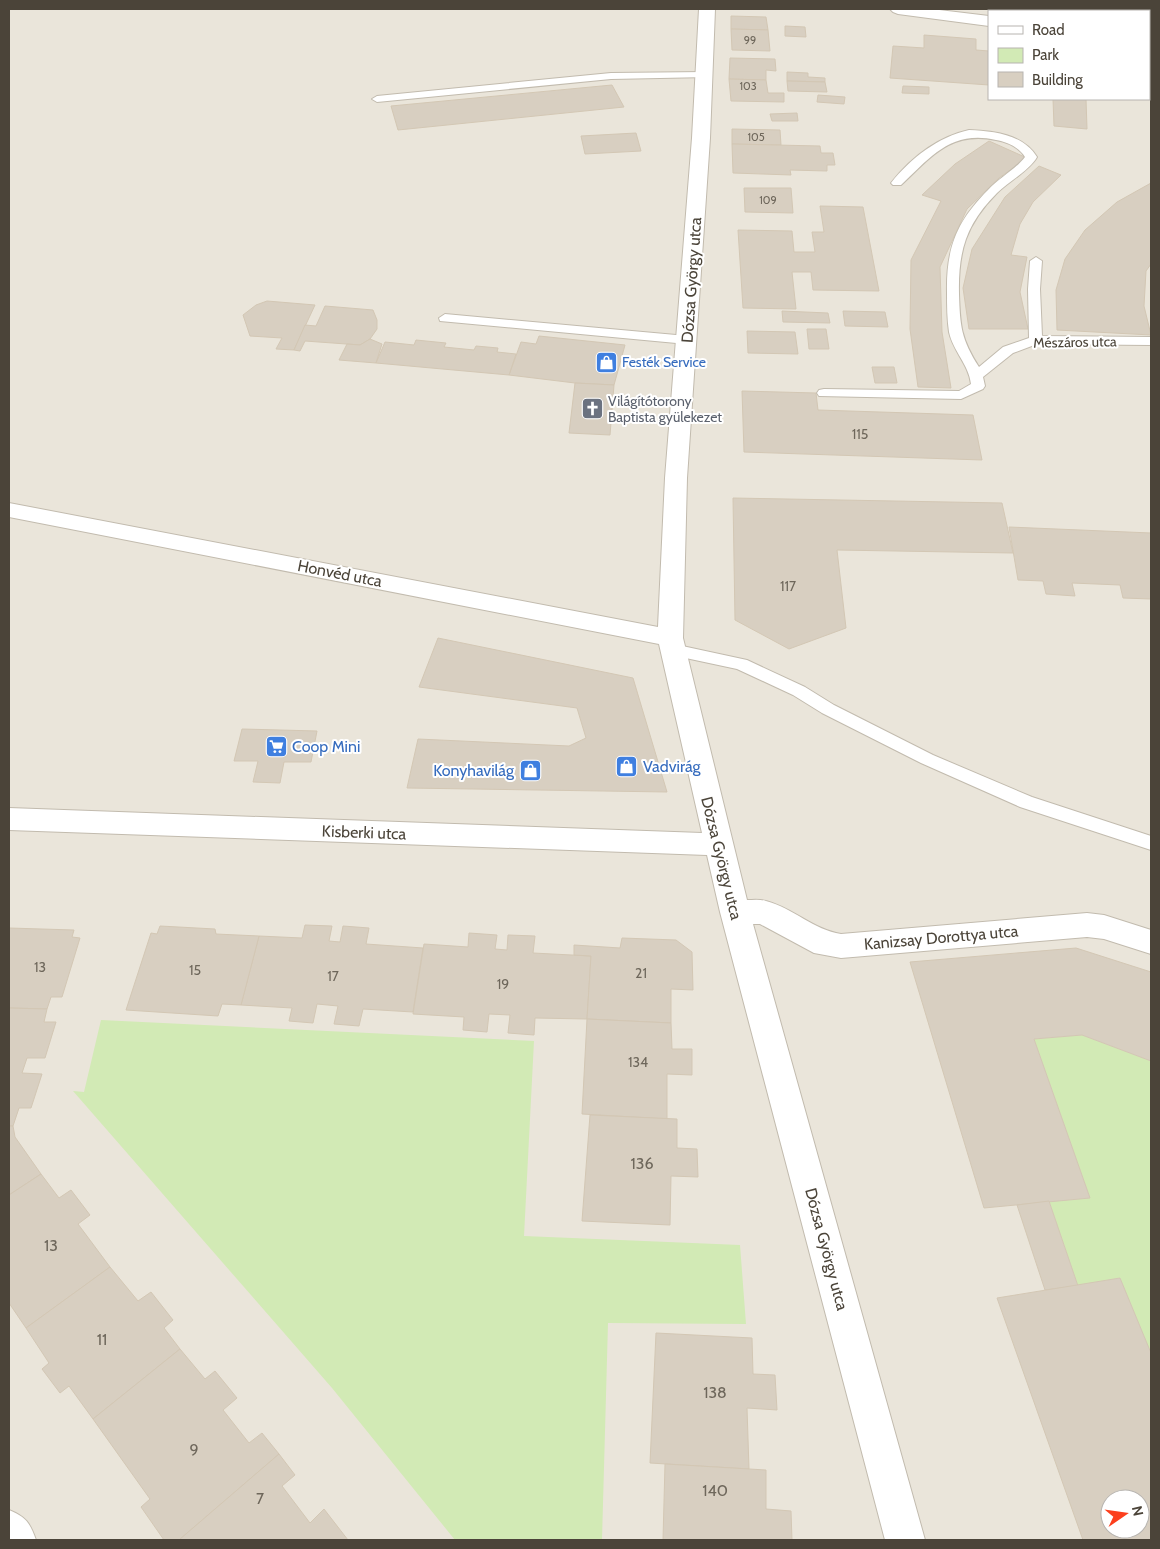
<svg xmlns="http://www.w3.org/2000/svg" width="1160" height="1549" font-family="Cabin,sans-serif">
<rect width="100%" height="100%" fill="#f6f3ec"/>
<path fill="#eae5da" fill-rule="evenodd" d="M9,9H1151V1540H9ZM989,11H1149V99H989ZM1110,1499H1140V1529H1110Z"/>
<g fill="#d2eab5">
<polygon points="101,1020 534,1041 524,1236 740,1245 746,1324 608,1323 602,1540 455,1540 332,1388 73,1091 84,1092"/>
<polygon points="1082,1035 1151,1061 1151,1353 1120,1278 1078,1286 1049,1201 1090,1198 1034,1039"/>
</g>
<g fill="#d8cfc1" stroke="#d3c7b4" fill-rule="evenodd">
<polygon points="731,16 766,17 768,30 731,29"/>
<polygon points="785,26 805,27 806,37 785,36"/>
<polygon points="731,29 768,30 770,51 732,50"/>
<polygon points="924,35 976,39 976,50 989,51 989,85 890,78 893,46 924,48"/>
<polygon points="730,58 775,59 776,71 766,70 766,80 729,79"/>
<polygon points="787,72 808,73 808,77 825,78 825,82 787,81"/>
<polygon points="729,79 766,80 768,93 784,93 784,102 731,101"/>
<polygon points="787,81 825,82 827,92 788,91"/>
<polygon points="612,85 624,107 398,130 391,106"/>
<polygon points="903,86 929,87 929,94 902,93"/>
<polygon points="818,95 845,97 844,104 817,102"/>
<polygon points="1053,99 1086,99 1087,129 1054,126"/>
<polygon points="797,113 798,121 772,121 770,114"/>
<polygon points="732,129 780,130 781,145 732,144"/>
<polygon points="636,133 641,151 585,154 581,136"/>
<polygon points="989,141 1027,158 999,178 967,209 940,267 942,332 951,388 918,387 910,329 911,260 941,201 922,195 955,164"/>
<polygon points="732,144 820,146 821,153 833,153 835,165 827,165 827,171 790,170 791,175 733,173"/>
<polygon points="1039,166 1061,175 1033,202 1020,224 1011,255 1027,257 1020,292 1028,329 969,329 963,288 972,249 1005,197"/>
<polygon points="1151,183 1151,264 1146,271 1144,306 1151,335 1057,330 1056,290 1065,259 1085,230 1117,202"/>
<polygon points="744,188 791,188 793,213 745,212"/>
<polygon points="820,206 863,207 879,291 813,290 811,272 792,272 796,309 743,308 738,230 792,231 794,252 815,252 812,232 824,232"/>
<polygon points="267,301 315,305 294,350 276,349 282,338 250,336 243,315 256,305"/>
<polygon points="325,306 373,310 377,320 377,329 370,339 360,345 305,341 300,351 294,350 305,325 316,326"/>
<polygon points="782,311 828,313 830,323 783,322"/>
<polygon points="843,311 885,312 888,327 845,326"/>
<polygon points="807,329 826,329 829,349 809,349"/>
<polygon points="747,331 795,332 798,354 748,353"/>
<polygon points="539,336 625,345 614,385 575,383 509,375 521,342 536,344"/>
<polygon points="370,339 382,344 376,363 339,360 347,344 360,345"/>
<polygon points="416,340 446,343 444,347 474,350 476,346 498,348 497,352 516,354 509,375 376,363 385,342 414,345"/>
<polygon points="872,367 894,367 897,383 875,383"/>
<polygon points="575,383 614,385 610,435 569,433"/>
<polygon points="742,391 816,393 818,410 973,415 982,460 744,452"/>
<polygon points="733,498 1002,503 1013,553 837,550 846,628 789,649 735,620"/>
<polygon points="1009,527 1151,533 1151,599 1123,598 1120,585 1072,583 1075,596 1046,594 1043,581 1018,580"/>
<polygon points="438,638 633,678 667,792 407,788 418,739 569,746 586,738 577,708 419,687"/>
<polygon points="242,729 317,731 311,762 284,762 280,783 253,782 258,761 234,761"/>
<polygon points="305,925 332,926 329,941 340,942 343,926 369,928 366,944 423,948 413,1012 363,1009 359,1026 334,1024 338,1006 317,1004 313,1023 289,1021 292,1008 241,1005 259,936 302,938"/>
<polygon points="160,926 215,929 216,934 259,936 241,1005 222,1004 218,1016 126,1010 151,933 157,934"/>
<polygon points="9,928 74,930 72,937 80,938 62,997 51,997 47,1009 9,1008"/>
<polygon points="469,933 497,935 495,949 507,950 508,935 535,936 533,953 591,956 587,1019 535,1018 534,1035 508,1033 510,1015 489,1014 487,1032 463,1030 464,1017 413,1014 424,944 468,947"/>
<polygon points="622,938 676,940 692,952 693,990 671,989 671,1023 587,1019 591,956 574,955 574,945 620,948"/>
<polygon points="1076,948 1151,972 1151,1061 1082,1035 1034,1039 1090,1198 984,1208 910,962"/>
<polygon points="9,1008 47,1009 44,1022 56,1022 45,1058 27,1058 22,1073 42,1074 31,1108 19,1108 13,1126 9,1126"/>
<polygon points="587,1019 671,1023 672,1049 692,1049 692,1075 667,1074 667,1119 582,1114"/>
<polygon points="590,1115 677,1119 677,1148 697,1149 698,1177 671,1176 670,1225 582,1221"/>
<polygon points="9,1126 13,1126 15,1137 41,1174 9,1195"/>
<polygon points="41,1174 59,1198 71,1190 90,1215 78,1224 110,1267 26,1328 9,1303 9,1195"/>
<polygon points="1049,1201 1078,1286 1045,1290 1017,1205"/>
<polygon points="110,1267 138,1301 151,1292 173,1320 164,1328 180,1349 93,1419 69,1386 60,1393 42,1369 49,1363 26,1328"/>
<path d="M1120,1278L1151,1353V1540H1083L997,1298ZM1110,1499H1140V1529H1110Z"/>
<polygon points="656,1333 752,1338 753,1374 775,1375 777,1410 747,1408 749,1469 650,1463"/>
<polygon points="180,1349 205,1379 215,1371 237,1398 223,1410 249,1443 262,1433 279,1454 179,1540 164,1540 141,1507 150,1499 93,1419"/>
<polygon points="279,1454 295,1475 282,1486 310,1523 324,1509 348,1540 179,1540"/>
<polygon points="665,1464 766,1470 766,1509 791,1511 792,1540 663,1540"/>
</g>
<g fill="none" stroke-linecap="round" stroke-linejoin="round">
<defs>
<g id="service">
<polygon points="705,72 710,75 709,77 611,79 377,102 372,99 377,96 611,73"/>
<path d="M969,130C993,131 1023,134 1037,157C1030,170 1008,182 997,193C966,224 958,251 959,294C960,326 961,339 979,367L1003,347L1029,338L1028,289L1030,261L1036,257L1042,261L1040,289L1042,336L1151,337V345L1037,344L1013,353L983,377L985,386L983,389L961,399L819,396L817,393L819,390L824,389L959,391L971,384C969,365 953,351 949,332C947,319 947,306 947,293C946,249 956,222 988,190C999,178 1016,169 1025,157C1019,147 1007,142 996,140C951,130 931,157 901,185H893L891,183C911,158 938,137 969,130Z"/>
<polygon points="445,314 687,336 694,340 687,344 440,321 439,318"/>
<polygon points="673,644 747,660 805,687 834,705 933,755 1032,797 1151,836 1151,850 1020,807 921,763 822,713 793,695 737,669 667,654 665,650 667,646"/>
</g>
<g id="minor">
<path d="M699,9H715L710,138L687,478L683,638L747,900C753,900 760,899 766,901C793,908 814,930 841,934L1087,913L1104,915L1151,930V954L1104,939L1087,937L841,958L814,953L760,924H753L925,1540H885L720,912L707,855L9,830V808L702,833L659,644L9,517V503L658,627L665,478L692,138Z"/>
<path d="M9,1510C26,1517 30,1523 36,1540H9Z"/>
</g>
<g id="tertiary">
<polygon points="890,9 931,9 989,16 989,26 898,14 893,12"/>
<polygon points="1149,36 1151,37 1151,47 1149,46"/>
</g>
</defs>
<use href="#service" stroke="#c2bbae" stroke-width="2"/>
<use href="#minor" stroke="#c2bbae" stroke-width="2"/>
<use href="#tertiary" stroke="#c2bbae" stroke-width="2"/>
<use href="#service" fill="#fff" fill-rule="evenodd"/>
<use href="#minor" fill="#fff" fill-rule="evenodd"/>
<use href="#tertiary" fill="#fff" fill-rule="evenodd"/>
</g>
<defs>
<symbol id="shop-square" viewBox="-11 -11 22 22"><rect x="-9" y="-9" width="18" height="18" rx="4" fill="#3f7fe0" stroke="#fff"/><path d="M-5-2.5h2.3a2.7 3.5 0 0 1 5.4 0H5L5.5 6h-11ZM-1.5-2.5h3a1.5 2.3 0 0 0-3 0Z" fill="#fff"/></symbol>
<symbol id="church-square" viewBox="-11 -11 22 22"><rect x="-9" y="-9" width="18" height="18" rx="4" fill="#6b7280" stroke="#fff"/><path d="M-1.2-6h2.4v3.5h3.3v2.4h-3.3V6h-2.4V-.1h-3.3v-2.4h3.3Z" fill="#fff"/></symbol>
<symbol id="supermarket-square" viewBox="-11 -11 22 22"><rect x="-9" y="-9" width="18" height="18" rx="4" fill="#3f7fe0" stroke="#fff"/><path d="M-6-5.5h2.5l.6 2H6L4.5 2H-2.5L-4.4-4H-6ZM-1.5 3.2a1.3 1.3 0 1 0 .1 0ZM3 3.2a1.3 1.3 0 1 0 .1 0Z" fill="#fff"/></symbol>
</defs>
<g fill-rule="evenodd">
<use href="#shop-square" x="594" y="350" width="25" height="25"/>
<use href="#church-square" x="580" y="396" width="25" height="25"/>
<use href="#supermarket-square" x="264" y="734" width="25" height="25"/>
<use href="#shop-square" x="614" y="754" width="25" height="25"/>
<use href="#shop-square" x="518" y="758" width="25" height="25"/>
</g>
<g text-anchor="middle" stroke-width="4" stroke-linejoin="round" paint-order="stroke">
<g font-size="11" fill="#6e675b">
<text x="750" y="44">99</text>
<text x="748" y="90">103</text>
<text x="756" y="141">105</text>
<text x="768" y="204">109</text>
</g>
<g font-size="14" fill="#4b4439" stroke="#fff">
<text transform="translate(1075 342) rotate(-1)" y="5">Mészáros utca</text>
</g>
<g font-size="14" fill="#366cbe" stroke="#fff" text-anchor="start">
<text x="622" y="367">Festék Service</text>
</g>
<g font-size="14" fill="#5b616d" stroke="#fff" text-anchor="start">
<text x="608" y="406">Világítótorony<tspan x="608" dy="16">Baptista gyülekezet</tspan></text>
</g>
<g font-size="14" fill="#6e675b">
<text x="860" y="439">115</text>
<text x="788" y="591">117</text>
<text x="40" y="972">13</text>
<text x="195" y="975">15</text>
<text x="641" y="978">21</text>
<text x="333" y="981">17</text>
<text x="503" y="989">19</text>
<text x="638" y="1067">134</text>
</g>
<g font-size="16" fill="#4b4439" stroke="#fff">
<text transform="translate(691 280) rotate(-86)" y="6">Dózsa György utca</text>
<text transform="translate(340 573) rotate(11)" y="6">Honvéd utca</text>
<text transform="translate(364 832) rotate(2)" y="6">Kisberki utca</text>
<text transform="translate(722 858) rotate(76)" y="6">Dózsa György utca</text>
<text transform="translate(941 937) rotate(-5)" y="6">Kanizsay Dorottya utca</text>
<text transform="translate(827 1249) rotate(75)" y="6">Dózsa György utca</text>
</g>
<g font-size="16" fill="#366cbe" stroke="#fff" text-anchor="start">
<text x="292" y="752">Coop Mini</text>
<text x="643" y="772">Vadvirág</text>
<text x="514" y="776" text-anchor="end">Konyhavilág</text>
</g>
<g font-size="16" fill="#6e675b">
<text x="642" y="1169">136</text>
<text x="51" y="1251">13</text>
<text x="102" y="1345">11</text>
<text x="715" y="1398">138</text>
<text x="194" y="1455">9</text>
<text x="715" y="1496">140</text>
<text x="260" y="1504">7</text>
</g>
</g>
<rect width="1160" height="1549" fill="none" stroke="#4b4439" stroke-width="20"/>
<rect x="988" y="10" width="162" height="90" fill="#ffffff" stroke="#b7b4b0"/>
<rect x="998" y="26" width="25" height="8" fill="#ffffff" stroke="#b7b4b0"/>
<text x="1032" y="35" font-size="15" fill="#4b4439">Road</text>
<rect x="998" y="48" width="25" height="15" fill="#d2eab5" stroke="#b7b4b0"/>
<text x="1032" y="60" font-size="15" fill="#4b4439">Park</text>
<rect x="998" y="72" width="25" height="15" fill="#d8cfc1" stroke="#b7b4b0"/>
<text x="1032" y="85" font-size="15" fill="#4b4439">Building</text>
<g transform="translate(1125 1514) rotate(77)"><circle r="24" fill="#ffffff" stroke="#b7b4b0"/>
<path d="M0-4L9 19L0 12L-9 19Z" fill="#fc3f1d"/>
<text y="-8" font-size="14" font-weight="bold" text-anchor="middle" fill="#4b4439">N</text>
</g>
</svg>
